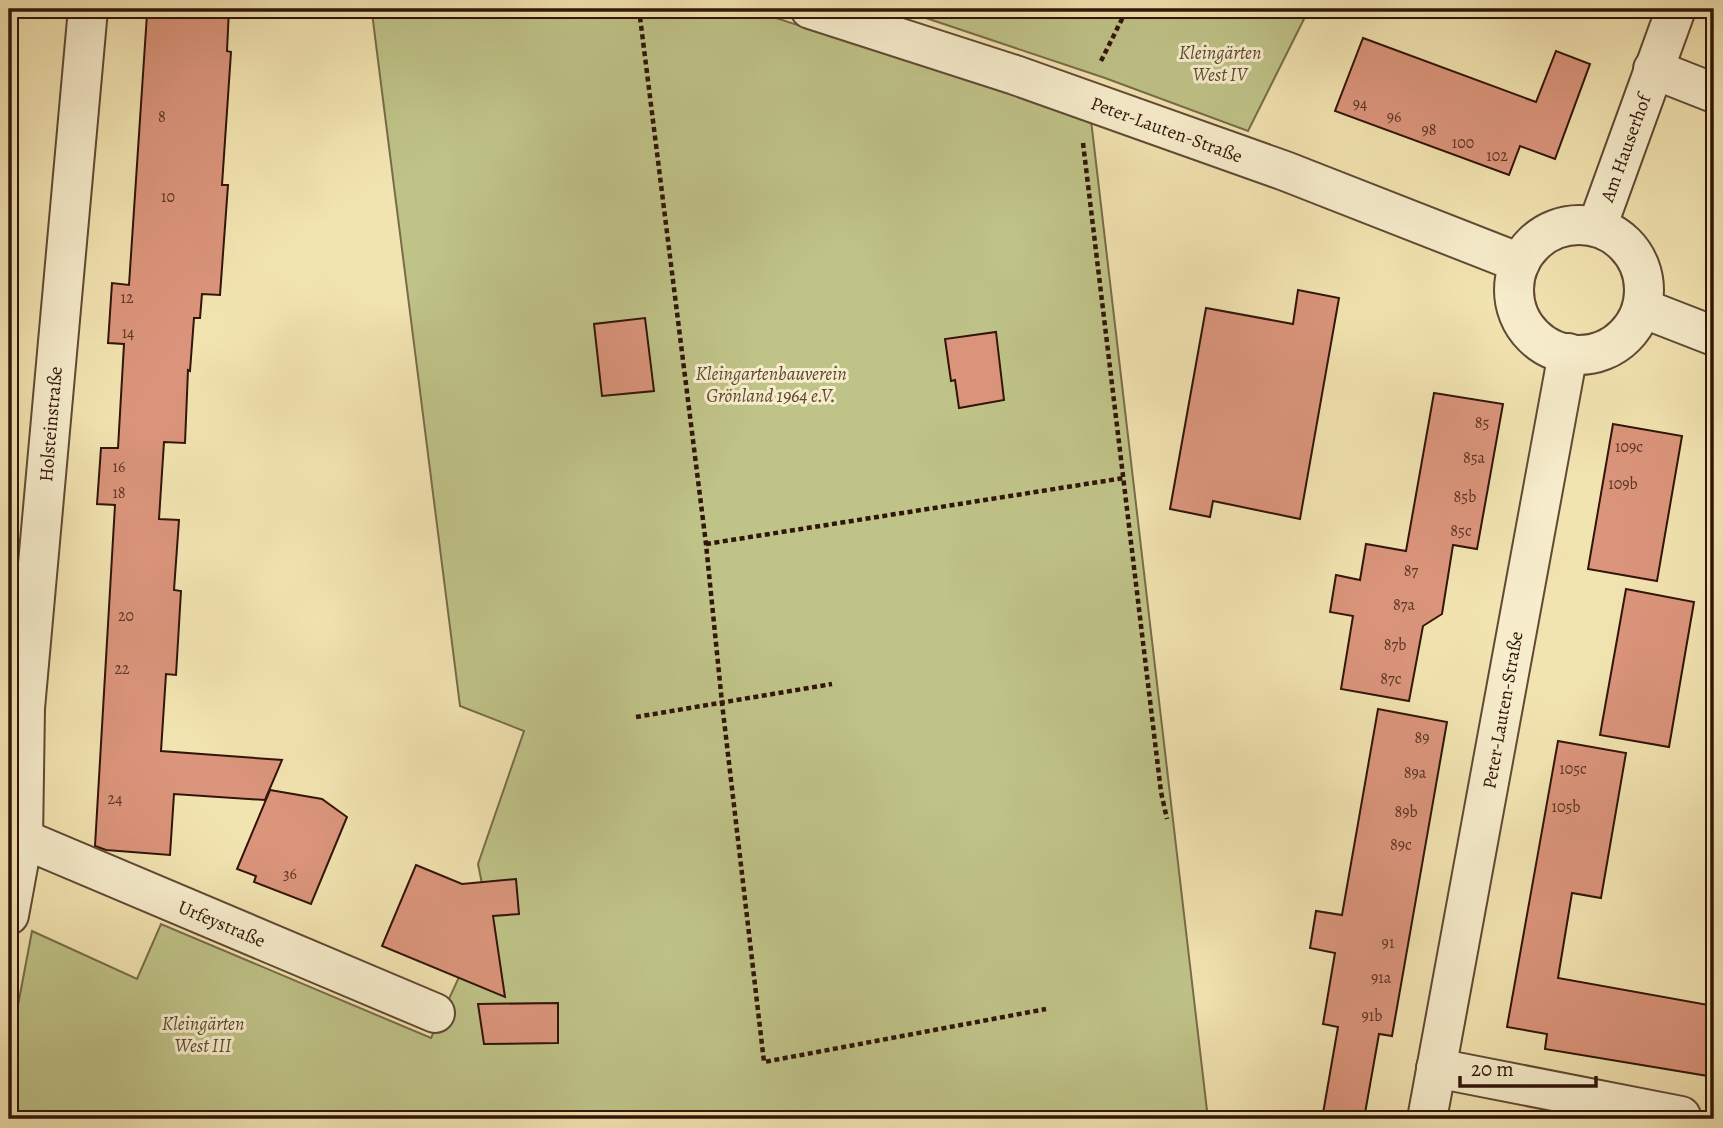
<svg xmlns="http://www.w3.org/2000/svg" width="1723" height="1128" font-family="Alegreya,serif">
<rect width="100%" height="100%" fill="#f2e4b1"/>
<filter id="stains"><feTurbulence type="fractalNoise" baseFrequency=".00286" numOctaves="4"/><feColorMatrix values="0 0 0 0 .2 0 0 0 0 .09 0 0 0 0 .02 0 0 0 .5 -.17"/></filter>
<radialGradient id="worn" r=".72"><stop offset=".6" stop-color="#630" stop-opacity="0"/><stop offset="1" stop-color="#630" stop-opacity=".3"/></radialGradient>
<g fill="#bfc388" stroke="#786c49" stroke-width="2">
<polygon points="374,9 748,9 1091,120 1208,1119 9,1119 9,1053 32,931 137,979 161,924 431,1038 488,914 478,864 524,731 460,706 372,13"/>
<polygon points="899,9 1309,9 1248,131 1105,78"/>
</g>
<g fill="#db957c" stroke="#31150a" stroke-width="2">
<polygon points="157,9 229,9 227,51 231,52 222,185 228,185 220,295 202,294 200,318 194,318 190,371 188,370 185,443 164,442 159,519 179,520 174,590 181,591 176,675 166,674 161,751 282,760 265,800 174,794 170,855 106,850 95,846 115,505 97,504 101,448 118,448 124,344 108,343 112,283 129,285 147,14 156,14"/>
<polygon points="1363,38 1536,102 1556,51 1590,64 1555,159 1520,146 1509,175 1335,111"/>
<polygon points="1298,290 1339,298 1300,519 1213,501 1210,517 1170,509 1206,308 1293,324"/>
<polygon points="645,318 654,391 602,396 594,324"/>
<polygon points="996,332 1004,400 959,408 955,380 951,381 945,339"/>
<polygon points="1434,393 1503,404 1477,549 1453,545 1442,614 1423,626 1409,701 1341,689 1353,616 1330,612 1336,575 1360,580 1366,544 1406,551"/>
<polygon points="1613,424 1682,436 1657,581 1588,569"/>
<polygon points="1626,589 1694,602 1669,747 1600,735"/>
<polygon points="1378,709 1447,722 1392,1036 1379,1034 1364,1119 1322,1119 1338,1027 1323,1024 1335,953 1310,948 1316,911 1342,915"/>
<polygon points="1558,741 1626,753 1601,898 1572,893 1558,978 1714,1006 1714,1077 1545,1049 1547,1034 1507,1027"/>
<polygon points="270,790 322,799 347,817 311,904 254,882 256,876 237,869"/>
<polygon points="416,865 462,884 516,879 519,914 493,916 505,997 382,946"/>
<polygon points="558,1003 558,1043 484,1044 478,1004"/>
</g>
<g fill="none" stroke-linecap="round" stroke-linejoin="round">
<defs>
<g id="minor">
<polyline points="810,9 1015,75 1285,171 1520,263"/>
<polyline points="1653,69 1714,93"/>
<circle cx="1579" cy="290" r="65"/>
<polyline points="1597,227 1676,9"/>
<polyline points="1642,308 1714,336"/>
<polyline points="9,833 435,1013"/>
<polyline points="9,915 23,839 25,708 88,9"/>
<polyline points="1436,1068 1681,1116 1680,1119"/>
<polyline points="1427,1119 1568,353"/>
</g>
</defs>
<use href="#minor" stroke="#614934" stroke-width="42"/>
<g stroke="#31150a" stroke-width="4.5" stroke-dasharray="5 3.5" stroke-linecap="butt">
<polyline points="639,9 706,544 722,703 764,1062 1046,1009"/>
<polyline points="1101,61 1127,9"/>
<polyline points="1083,143 1161,792 1167,819"/>
<polyline points="706,544 1124,478"/>
<polyline points="636,717 832,684"/>
<polyline points="381,1112 382,1119"/>
</g>
<use href="#minor" stroke="#f7edcc" stroke-width="38"/>
</g>
<g text-anchor="middle" stroke-width="6" stroke-linejoin="round" paint-order="stroke">
<g font-size="16" fill="#5c3526">
<text x="1360" y="109">94</text>
<text x="162" y="122">8</text>
<text x="1394" y="122">96</text>
<text x="1429" y="135">98</text>
<text x="1463" y="148">100</text>
<text x="1497" y="161">102</text>
<text x="168" y="202">10</text>
<text x="127" y="303">12</text>
<text x="128" y="338">14</text>
<text x="1482" y="428">85</text>
<text x="1629" y="452">109c</text>
<text x="1474" y="463">85a</text>
<text x="119" y="472">16</text>
<text x="1623" y="489">109b</text>
<text x="119" y="498">18</text>
<text x="1465" y="502">85b</text>
<text x="1461" y="536">85c</text>
<text x="1411" y="576">87</text>
<text x="1404" y="610">87a</text>
<text x="126" y="621">20</text>
<text x="1395" y="650">87b</text>
<text x="122" y="674">22</text>
<text x="1391" y="684">87c</text>
<text x="1422" y="743">89</text>
<text x="1573" y="774">105c</text>
<text x="1415" y="778">89a</text>
<text x="115" y="804">24</text>
<text x="1566" y="812">105b</text>
<text x="1406" y="817">89b</text>
<text x="1401" y="850">89c</text>
<text x="290" y="879">36</text>
<text x="1388" y="948">91</text>
<text x="1381" y="983">91a</text>
<text x="1372" y="1021">91b</text>
</g>
<g font-size="19" font-style="italic" fill="#5c4930" stroke="#f7edcc">
<text x="1220" y="59">Kleingärten<tspan x="1220" dy="22">West IV</tspan></text>
<text x="771" y="380">Kleingartenbauverein<tspan x="771" dy="22">Grönland 1964 e.V.</tspan></text>
<text x="203" y="1030">Kleingärten<tspan x="203" dy="22">West III</tspan></text>
</g>
<g font-size="19" fill="#31150a" stroke="#f7edcc">
<text transform="translate(1167 129) rotate(20)" y="7">Peter-Lauten-Straße</text>
<text transform="translate(1625 148) rotate(-70)" y="7">Am Hauserhof</text>
<text transform="translate(50 424) rotate(-85)" y="7">Holsteinstraße</text>
<text transform="translate(1502 710) rotate(-80)" y="7">Peter-Lauten-Straße</text>
<text transform="translate(222 923) rotate(23)" y="7">Urfeystraße</text>
</g>
</g>
<rect width="1723" height="1128" fill="none" stroke="#f2e4b1" stroke-width="35"/>
<rect x="10" y="10" width="1702" height="1107" fill="none" stroke="#31150a" stroke-width="3.5"/>
<rect x="18" y="18" width="1688" height="1093" fill="none" stroke="#31150a" stroke-width="2"/>
<path d="M1460 1076v10h136v-10" fill="none" stroke="#31150a" stroke-width="3.5"/>
<text x="1471" y="1076" font-size="21" fill="#31150a" stroke="#f7edcc" stroke-width="5" paint-order="stroke">20 m</text>
<rect width="100%" height="100%" filter="url(#stains)"/>
<rect width="100%" height="100%" fill="url(#worn)"/>
</svg>
